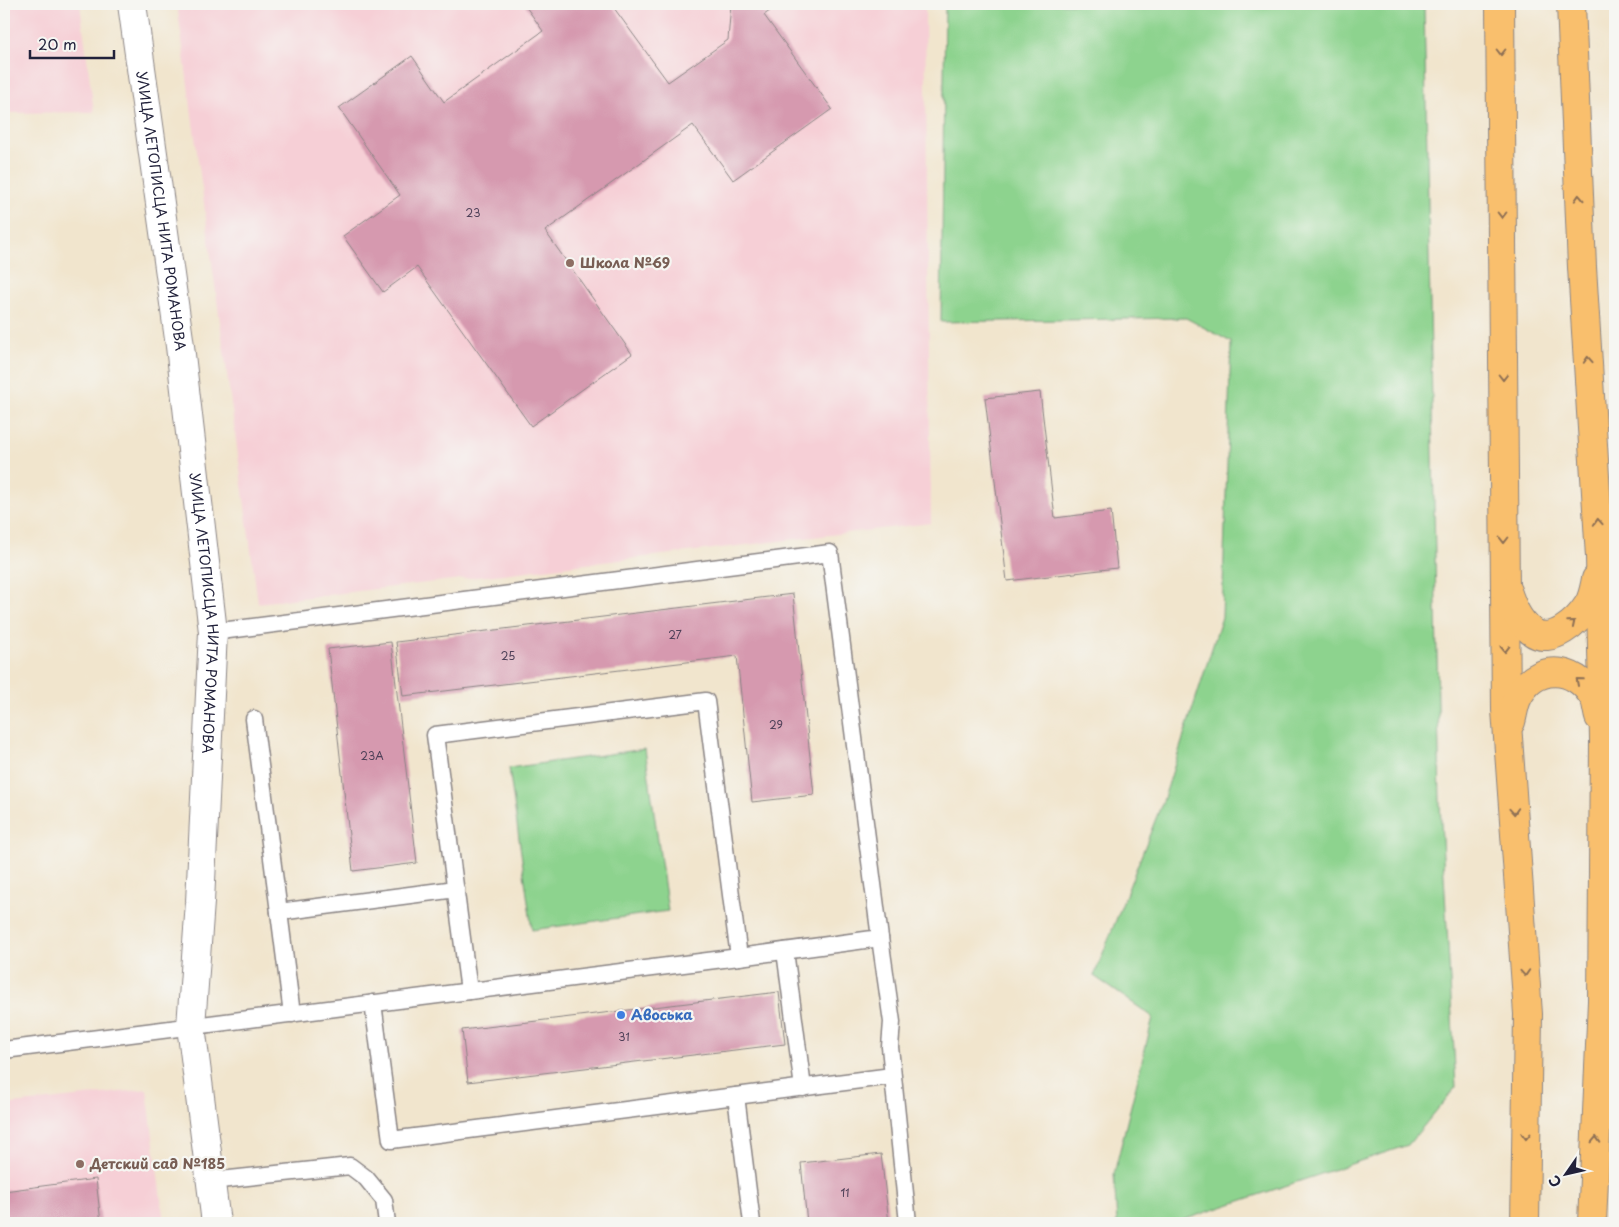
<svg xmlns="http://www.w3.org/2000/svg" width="1619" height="1227" font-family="'Playpen Sans',sans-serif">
<rect width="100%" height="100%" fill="#f6f6f2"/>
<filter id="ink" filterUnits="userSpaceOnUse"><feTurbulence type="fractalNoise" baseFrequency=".02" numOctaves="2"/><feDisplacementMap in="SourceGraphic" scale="10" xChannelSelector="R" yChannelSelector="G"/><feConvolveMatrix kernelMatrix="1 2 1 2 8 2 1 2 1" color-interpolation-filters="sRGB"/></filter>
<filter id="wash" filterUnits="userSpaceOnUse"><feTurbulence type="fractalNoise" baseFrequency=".0096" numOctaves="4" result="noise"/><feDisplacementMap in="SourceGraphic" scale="20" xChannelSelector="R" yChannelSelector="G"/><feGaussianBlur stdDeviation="1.12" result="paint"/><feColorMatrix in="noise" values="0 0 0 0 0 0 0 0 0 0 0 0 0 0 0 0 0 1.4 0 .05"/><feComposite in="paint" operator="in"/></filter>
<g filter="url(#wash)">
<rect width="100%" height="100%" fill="#f1e5cd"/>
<g fill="#f6cfd6">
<polygon points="4,4 80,4 94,112 10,113 5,85 4,84"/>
<polygon points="177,4 925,4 931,523 258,603"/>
<polygon points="147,1089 164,1223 4,1223 4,1105"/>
</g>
<g fill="#8dd38e" stroke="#587a64">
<polygon points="945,4 1424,4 1440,804 1456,1087 1408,1145 1174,1223 1117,1223 1114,1174 1153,1017 1094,976 1164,798 1222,617 1231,342 1186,318 941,322"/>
<polygon points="645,749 668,911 532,930 509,768"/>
</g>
<g id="blocks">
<g fill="#d699af">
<polygon points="524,4 611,4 668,82 728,40 731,4 780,4 764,15 832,109 733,180 693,125 545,231 632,354 531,426 417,267 383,292 343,236 400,195 339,108 412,56 444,102 543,31"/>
<polygon points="1040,392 1055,518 1111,511 1117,568 1007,581 985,398"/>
<polygon points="793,594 814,795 752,802 737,656 403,696 396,642"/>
<polygon points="391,642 417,863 353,871 328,649"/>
<polygon points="779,992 785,1044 468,1082 462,1030"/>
<polygon points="881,1154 889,1223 807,1223 801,1163"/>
<polygon points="96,1179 101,1223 4,1223 4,1191"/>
</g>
</g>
</g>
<g filter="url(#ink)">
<use href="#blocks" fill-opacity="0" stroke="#8a8484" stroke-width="1"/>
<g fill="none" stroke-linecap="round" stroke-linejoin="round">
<defs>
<g id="service">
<polyline points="213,632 830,553 880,938 739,957 706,701 435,735 469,991"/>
<polyline points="254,719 279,912 456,889"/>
<polyline points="279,912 292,1014"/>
<polyline points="880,938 892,1022 890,1047 908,1223"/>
<polyline points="785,951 803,1088"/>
<polyline points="373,1003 391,1140 892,1076"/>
<polyline points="4,1050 739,957"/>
<polyline points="736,1096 752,1223"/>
<polyline points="211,1181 350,1166 366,1178 384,1200 387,1223"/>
</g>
<g id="minor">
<path id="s1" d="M132,4L180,346L213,632L200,902L191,1026L216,1223"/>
</g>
<g id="primary">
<polyline points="1500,4 1506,710 1528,1014 1525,1223"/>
<polyline points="1571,4 1582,267 1600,557 1604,740 1602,1001 1592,1223"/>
<path d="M1507,591C1512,606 1518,621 1531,631C1551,647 1578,621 1588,605C1593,597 1594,588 1596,579"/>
<path d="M1511,722C1513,715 1514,706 1517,699C1534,663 1575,664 1594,698C1597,703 1597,711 1599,717"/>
</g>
</defs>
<use href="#service" stroke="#8a8484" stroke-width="19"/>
<use href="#minor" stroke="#8a8484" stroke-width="30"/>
<use href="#primary" stroke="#8a8484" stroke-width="30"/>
<use href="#service" stroke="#fff" stroke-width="16"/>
<use href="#minor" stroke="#fff" stroke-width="28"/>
<use href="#primary" stroke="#f9bf6d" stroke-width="28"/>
</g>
<defs><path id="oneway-chevron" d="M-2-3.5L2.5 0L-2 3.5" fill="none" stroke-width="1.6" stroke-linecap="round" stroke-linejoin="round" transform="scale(1.25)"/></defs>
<g stroke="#8e7054">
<use href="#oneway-chevron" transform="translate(1501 52) rotate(90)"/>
<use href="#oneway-chevron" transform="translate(1579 198) rotate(-93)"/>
<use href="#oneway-chevron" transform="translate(1502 215) rotate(90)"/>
<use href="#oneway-chevron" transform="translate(1588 360) rotate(-94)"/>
<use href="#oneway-chevron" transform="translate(1503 377) rotate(90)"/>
<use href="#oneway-chevron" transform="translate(1598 522) rotate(-94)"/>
<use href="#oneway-chevron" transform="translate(1504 540) rotate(90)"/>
<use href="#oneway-chevron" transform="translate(1572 623) rotate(-40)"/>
<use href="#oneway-chevron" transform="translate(1505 649) rotate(89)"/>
<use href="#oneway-chevron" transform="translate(1579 681) rotate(-139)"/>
<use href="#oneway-chevron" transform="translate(1514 811) rotate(86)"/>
<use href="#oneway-chevron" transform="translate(1525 973) rotate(86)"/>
<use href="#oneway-chevron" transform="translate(1526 1136) rotate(91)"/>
<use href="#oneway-chevron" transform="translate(1596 1140) rotate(-88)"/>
</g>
</g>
<g fill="#8d6e63" stroke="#f6f6f2" stroke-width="2">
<circle cx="570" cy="263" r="5"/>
<circle cx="80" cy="1164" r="5"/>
</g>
<circle fill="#3f7fe0" stroke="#f6f6f2" stroke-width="2" cx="621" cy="1015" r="5"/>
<g text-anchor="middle" stroke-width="4.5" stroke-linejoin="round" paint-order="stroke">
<g font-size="11" fill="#4f4058">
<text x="473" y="217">23</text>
<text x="675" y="639">27</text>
<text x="508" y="660">25</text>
<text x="776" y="729">29</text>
<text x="372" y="760">23А</text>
<text x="624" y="1041">31</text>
<text x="845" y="1197">11</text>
</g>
<g font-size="14" fill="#22223b" stroke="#f6f6f2">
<text dy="5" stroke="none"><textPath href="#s1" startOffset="209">УЛИЦА ЛЕТОПИСЦА НИТА РОМАНОВА</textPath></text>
<text dy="5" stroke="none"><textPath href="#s1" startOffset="614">УЛИЦА ЛЕТОПИСЦА НИТА РОМАНОВА</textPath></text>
</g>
<g font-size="14" font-weight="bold" fill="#785e54" stroke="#f6f6f2" text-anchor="start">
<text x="580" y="268">Школа №69</text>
<text x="90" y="1169">Детский сад №185</text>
</g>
<g font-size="14" font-weight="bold" fill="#366cbe" stroke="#f6f6f2" text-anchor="start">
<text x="631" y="1020">Авоська</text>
</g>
</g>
<rect width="1619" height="1227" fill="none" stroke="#f6f6f2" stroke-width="20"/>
<g transform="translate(1566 1174) rotate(236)" stroke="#f6f6f2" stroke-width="4" paint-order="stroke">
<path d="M0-4L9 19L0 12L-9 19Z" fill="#22223b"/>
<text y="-8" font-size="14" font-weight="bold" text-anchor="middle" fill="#22223b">С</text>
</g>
<path d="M30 50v8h84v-8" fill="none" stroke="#22223b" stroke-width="2.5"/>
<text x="38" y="50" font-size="15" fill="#22223b" stroke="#f6f6f2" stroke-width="4" paint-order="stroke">20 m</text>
</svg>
